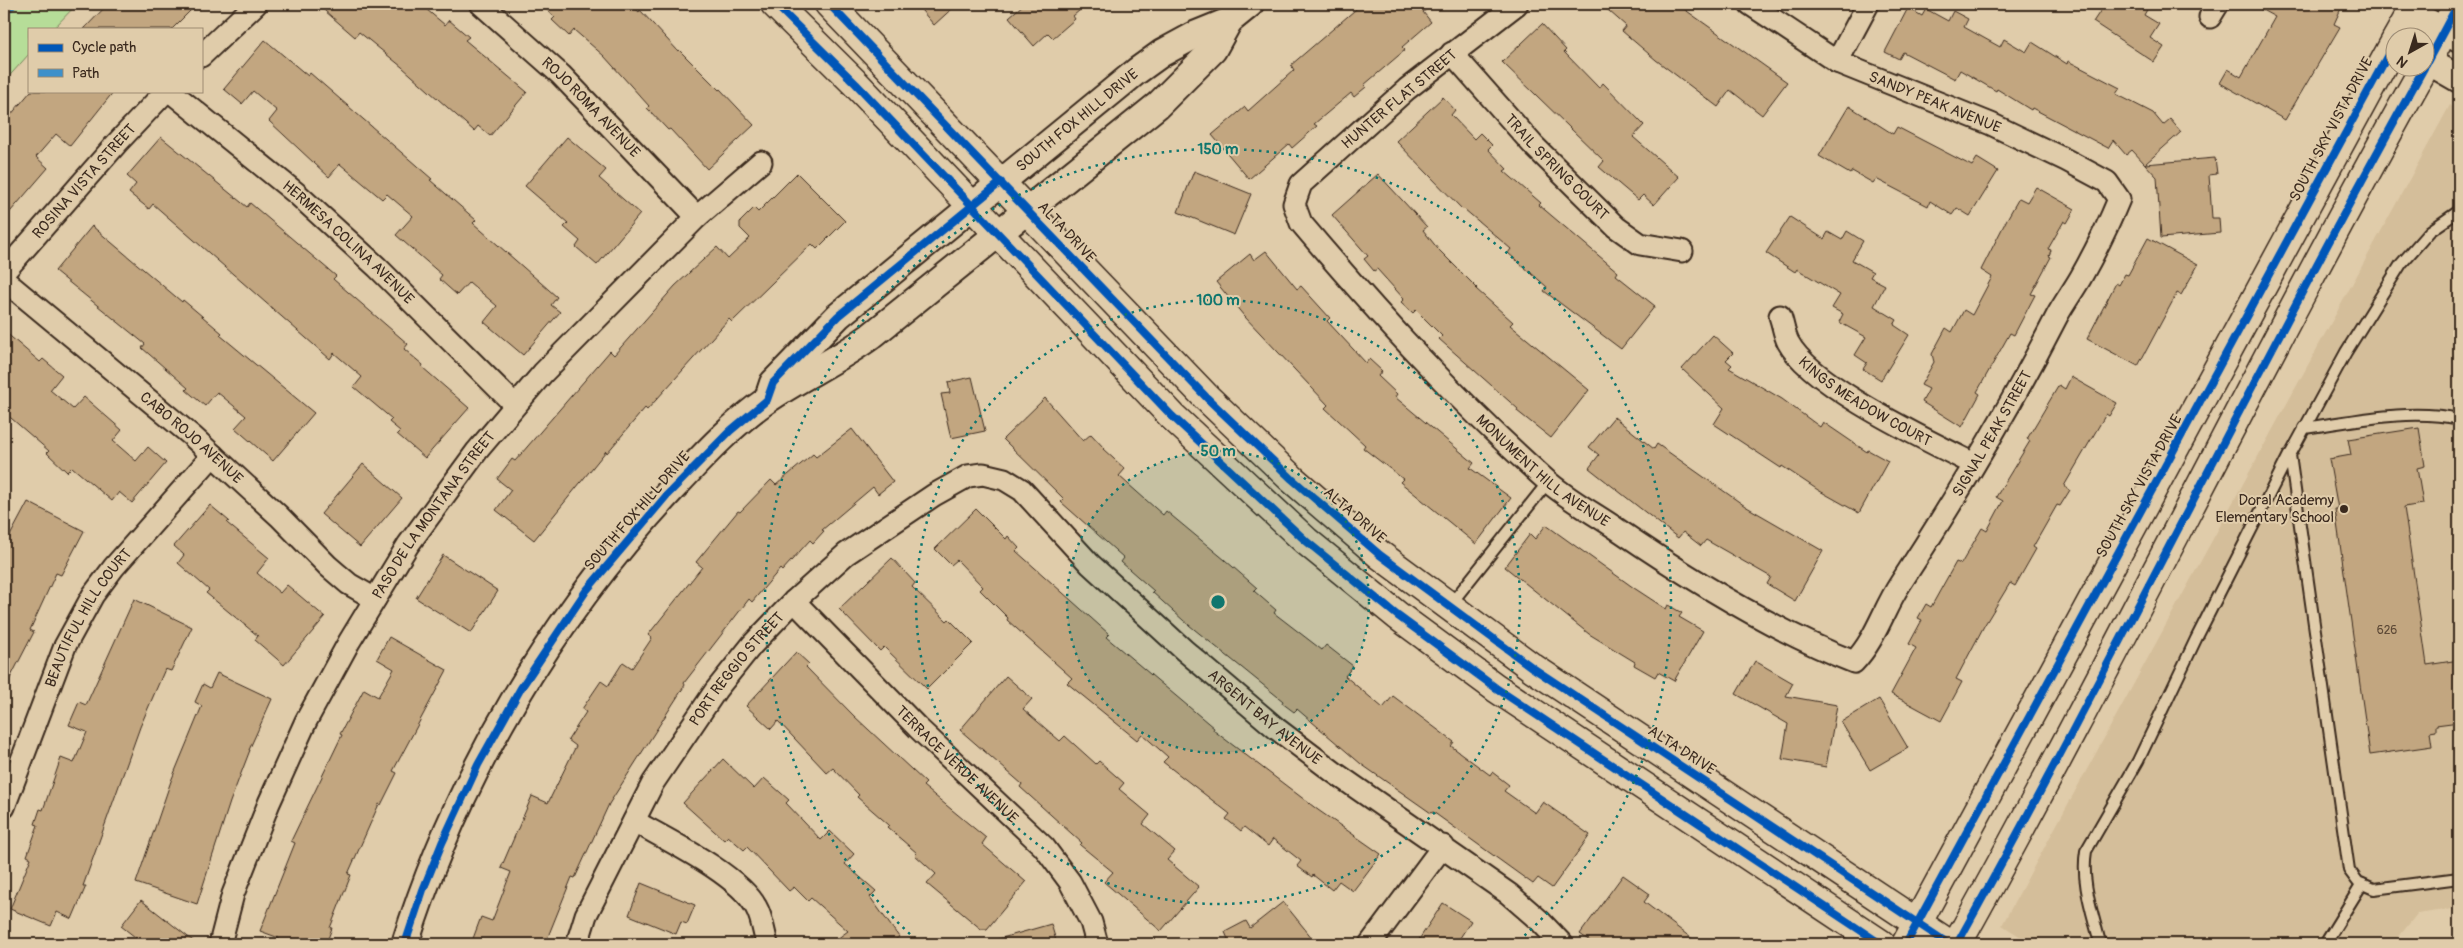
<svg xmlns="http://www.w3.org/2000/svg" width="2463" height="948" font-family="Pangolin,sans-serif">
<rect width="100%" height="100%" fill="#e0ccaa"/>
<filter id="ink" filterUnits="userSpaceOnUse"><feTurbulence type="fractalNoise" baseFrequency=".02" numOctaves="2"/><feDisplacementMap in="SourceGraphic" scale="10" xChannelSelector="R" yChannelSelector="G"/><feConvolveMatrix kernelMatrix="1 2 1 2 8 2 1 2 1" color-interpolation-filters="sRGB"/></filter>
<g filter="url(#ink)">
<polygon fill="#d4be9a" points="2450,105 2459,111 2459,908 2417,914 2393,944 2032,944 2002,925"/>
<polygon fill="#b6dd98" stroke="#78845b" points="4,4 77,4 53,29 29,29 29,54 4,82"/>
<g fill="#c2a680" stroke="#3b2a1e">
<polygon points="108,4 197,4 172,29 84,29"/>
<polygon points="317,4 420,4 445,25 449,20 469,37 465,40 527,92 490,136 478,126 474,131 402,67 359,32 355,37"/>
<polygon points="540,4 630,4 639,12 640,10 678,51 679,50 719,90 720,89 754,125 707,169 670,129 668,130 647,108 649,106 604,56 574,30 569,36 552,20 555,17"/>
<polygon points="916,4 957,4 934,25"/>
<polygon points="1024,4 1087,4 1073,16 1075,19 1053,38 1048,33 1034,46 1009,17"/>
<polygon points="1362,4 1433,4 1423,12 1431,22 1402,47 1405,50 1364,85 1366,87 1354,97 1351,93 1314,124 1317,126 1292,148 1289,144 1249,179 1212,135 1245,107 1248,111 1294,70 1291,65"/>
<polygon points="1601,4 1677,4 1787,82 1762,115 1730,90 1718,107 1656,60 1622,31 1626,26"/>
<polygon points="2105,4 2150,4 2144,15 2159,24 2150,38 2164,47 2154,62 2093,22"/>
<polygon points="2251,4 2343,4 2334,24 2340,27 2285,120 2220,83 2228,69 2241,77 2275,17"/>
<polygon points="1908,8 1922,16 1926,9 1948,21 1953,11 1968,19 1964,27 2000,47 2004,39 2026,52 2032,42 2067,64 2068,61 2120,88 2116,94 2153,113 2163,125 2170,119 2181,132 2145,164 2132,150 2126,155 2113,140 2108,148 2032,108 2031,110 1997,89 1996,91 1960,70 1955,79 1903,52 1899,59 1885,52"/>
<polygon points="1542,24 1566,50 1564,52 1599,88 1603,83 1644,125 1633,137 1679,177 1654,205 1643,195 1638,200 1599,167 1604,161 1502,62"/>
<polygon points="265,40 308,76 310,73 432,179 430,180 476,220 473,223 557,297 551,305 560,312 523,355 484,322 497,306 469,282 457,295 439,279 442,275 396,235 413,216 387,194 382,199 340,164 329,177 269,121 277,111 253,91 242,104 224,89"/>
<polygon points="31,91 114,91 70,146 56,134 36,157 48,168 4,219 4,123"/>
<polygon points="1443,97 1455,110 1451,115 1474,139 1480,133 1492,145 1488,149 1507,169 1504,171 1541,203 1539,205 1618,272 1616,275 1655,306 1621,349 1544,291 1547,287 1508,253 1511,249 1464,209 1463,210 1396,141"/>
<polygon points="1849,106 1893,134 1897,127 1972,166 1977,158 1998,171 1970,216 1957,208 1952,215 1930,201 1928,206 1876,179 1873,183 1852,171 1850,174 1819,156"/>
<polygon points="161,137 247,207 250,203 336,276 333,279 408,344 404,349 423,365 422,367 469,408 425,458 397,434 400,431 389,422 392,419 354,387 362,377 334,353 330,359 153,204 149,209 129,193 136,184 127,176"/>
<polygon points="567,137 606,170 599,178 640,214 597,265 576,247 580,241 564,227 568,223 525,186"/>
<polygon points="2215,158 2217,174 2209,175 2212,218 2219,218 2220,233 2161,238 2157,177 2145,164"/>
<polygon points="1194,171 1251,194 1234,235 1178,212"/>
<polygon points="797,173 845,221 817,249 812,244 732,322 729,319 647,410 645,408 607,453 606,451 534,540 496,510 511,490 497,479 512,459 515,461 610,351 614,355 675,286 717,247 728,259 750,238 740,228 740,222 754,208 758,212"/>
<polygon points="1378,174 1427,227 1423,230 1438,249 1477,288 1476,289 1513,322 1510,325 1589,390 1551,438 1517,411 1518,409 1439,339 1442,336 1416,310 1413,313 1401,302 1404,299 1377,269 1374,271 1364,259 1368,256 1332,215"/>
<polygon points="2036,187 2075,209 2067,223 2064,221 2048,249 2051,250 2049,256 2051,257 2031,294 2035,295 2014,335 2010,333 1977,392 1980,394 1962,427 1922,402 1929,389 1921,385 1934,362 1932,354 1946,328 1952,332 1964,310 1972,315 1992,277 1981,270 2007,219 2019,198 2027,202"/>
<polygon points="1790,217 1824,239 1828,232 1842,240 1847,231 1863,241 1852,260 1873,272 1870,277 1885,285 1874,306 1897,320 1894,325 1909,335 1881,380 1863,369 1867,363 1855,355 1866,337 1839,322 1843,314 1832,308 1840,295 1797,269 1795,272 1766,253"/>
<polygon points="92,226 182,302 183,300 222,333 220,335 314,413 273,461 235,428 246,416 217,392 205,406 186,390 188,388 142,348 145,344 55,271"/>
<polygon points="2148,238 2198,265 2181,295 2177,293 2138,366 2087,339 2116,283 2119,285 2125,274 2128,275"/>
<polygon points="1266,251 1297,289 1301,286 1330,318 1327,321 1366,363 1369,359 1382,371 1378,376 1397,394 1395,397 1474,463 1470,468 1511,498 1476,544 1400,482 1403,479 1363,448 1365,445 1325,408 1328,405 1244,316 1216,282 1250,254 1254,260"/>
<polygon points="4,331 40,362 43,359 62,375 50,390 73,409 84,397 122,430 113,441 136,461 148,447 166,463 132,503 119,492 112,501 72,467 67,472 47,453 49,451 4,412"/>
<polygon points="1713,335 1733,353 1726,360 1732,365 1729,368 1782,399 1820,427 1823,422 1867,452 1868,450 1888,461 1859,513 1818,490 1782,466 1781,468 1714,424 1724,408 1682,369"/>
<polygon points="972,377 985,431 951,438 941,394 950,393 948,382"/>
<polygon points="2071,377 2117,403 2109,416 2106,414 2064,486 2070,490 2060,506 2057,505 2033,547 2036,549 2015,586 2010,583 1984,626 1956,679 1962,682 1941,721 1891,694 1916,648 1909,644 1922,620 1918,618 1926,604 1931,607 1956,562 1961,564 1982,528 1987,531 2003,501 1996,497 2030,441 2027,439 2059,385 2065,389"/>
<polygon points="1045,398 1083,441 1091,434 1104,448 1103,449 1125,469 1119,476 1163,515 1166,511 1225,560 1257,588 1254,591 1276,610 1274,613 1322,650 1326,645 1353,666 1345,676 1383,708 1393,696 1454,742 1451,746 1490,775 1492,772 1509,785 1504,791 1535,813 1543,802 1590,835 1552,888 1538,878 1533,884 1433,812 1431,813 1361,764 1297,709 1294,712 1282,703 1283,701 1184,621 1152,592 1154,591 1121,562 1124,558 1061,502 1064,499 1003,439"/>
<polygon points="1614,417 1654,449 1657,444 1745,506 1823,551 1795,601 1767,584 1771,577 1706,540 1701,546 1683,532 1678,538 1589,468 1599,455 1589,447"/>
<polygon points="2419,428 2425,466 2417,468 2423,504 2404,507 2427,665 2459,660 2459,722 2436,725 2436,731 2430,732 2432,746 2370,755 2335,509 2338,509 2329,459 2351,455 2348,439"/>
<polygon points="852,429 893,482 878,494 873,487 822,530 824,531 813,543 810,540 782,571 780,569 752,602 749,599 684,683 685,685 609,804 575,878 572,877 545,944 471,944 481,917 492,921 511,872 501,868 532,796 548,803 576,746 568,740 586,712 582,709 601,681 608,686 623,662 632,668 652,638 648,635 702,567 696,562 738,511 740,512 771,480 776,485 813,454 816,457"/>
<polygon points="363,464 402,498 360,547 321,514"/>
<polygon points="28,502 84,531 61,575 56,573 30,630 34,632 4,690 4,547"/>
<polygon points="210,505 229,521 227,523 269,558 257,573 280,593 287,585 325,617 284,665 255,640 258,636 206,593 209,590 178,563 184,555 174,546"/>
<polygon points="976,509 1006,539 1008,536 1019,548 1016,551 1109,634 1106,637 1214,728 1213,730 1318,810 1381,854 1353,891 1339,881 1332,890 1313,875 1312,877 1297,866 1301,861 1273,839 1268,846 1244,827 1241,831 1226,819 1230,814 1163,762 1168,757 1142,734 1137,740 1067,683 1072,678 1007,620 1008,618 980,590 983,587 957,560 951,565 935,549"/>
<polygon points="1546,525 1634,588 1666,609 1668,605 1682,613 1679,617 1703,631 1674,681 1658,672 1655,677 1634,665 1635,662 1589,634 1505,567 1530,534 1535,539"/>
<polygon points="443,555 498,591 471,633 416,598"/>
<polygon points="892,558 915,583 912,587 947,621 949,619 973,643 927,689 884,647 880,651 839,609"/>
<polygon points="134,599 192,627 171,671 165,669 140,727 83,886 86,886 72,919 57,912 51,926 10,909 31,858 27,856 38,825 35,824 40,809 43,810 61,758 74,763 87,732 69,725 79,702 86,705"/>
<polygon points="389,637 447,670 393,771 397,773 381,805 379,804 348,874 351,875 330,928 332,928 326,944 277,944 279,938 260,931 295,843 291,841 342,735 340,734 364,689 378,697 394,669 377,659"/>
<polygon points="796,652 809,664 806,667 854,716 926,783 923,786 986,838 982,844 1026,882 987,929 981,929 927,884 936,874 915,855 917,853 887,827 889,825 857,797 859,795 833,768 827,773 778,721 771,729 746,706"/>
<polygon points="1755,661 1793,683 1786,696 1837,705 1826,767 1782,759 1788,724 1736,694"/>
<polygon points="217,673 272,699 249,750 250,750 230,802 197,904 136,883 171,781 202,706 195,702 203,684 210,688"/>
<polygon points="1006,676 1032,699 1023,709 1060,741 1065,736 1096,764 1099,761 1124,783 1119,789 1150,815 1143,824 1175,851 1167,860 1199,887 1161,931 1104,882 1113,872 1080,845 1082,843 1020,787 1022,784 960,730"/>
<polygon points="1879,699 1908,748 1870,770 1841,722"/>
<polygon points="723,759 754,789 764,778 789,800 786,803 821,840 830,831 854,854 845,864 876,891 870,897 899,937 889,944 830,944 848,931 811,898 808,901 794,887 789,891 747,847 744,850 728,836 724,840 683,803"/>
<polygon points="1623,875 1650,894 1644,902 1699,944 1594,944 1580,934"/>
<polygon points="641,883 695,905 687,924 681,922 676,934 629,915"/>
<polygon points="141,900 197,944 144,944 121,926"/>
<polygon points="1283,902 1317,944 1230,944 1225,932 1246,921 1250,928"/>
<polygon points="1443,903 1471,921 1456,944 1416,944"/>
<polygon points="1051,924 1057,944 996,944 995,940"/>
</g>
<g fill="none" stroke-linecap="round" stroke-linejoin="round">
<defs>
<g id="service">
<polyline points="2459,211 2430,231 2401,264 2346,352 2290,455 2349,870 2358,882 2374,889 2459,878"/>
<path d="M2304,428C2355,421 2409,408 2459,419"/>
<polyline points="1450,605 1548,482"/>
<path d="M2103,944L2099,939C2092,911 2081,881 2086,851L2138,761L2196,639L2289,455"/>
<polyline points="2325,944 2362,884"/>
</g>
<g id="minor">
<path id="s1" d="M481,4L561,75L697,217"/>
<path id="s2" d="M1517,4L1407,89L1301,184L1294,204L1301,223C1378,314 1457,401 1546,480C1567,499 1594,513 1617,529C1690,579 1772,630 1854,662C1876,639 1883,610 1900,584C1956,498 2010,408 2057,316C2064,303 2073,291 2081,277C2095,252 2108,226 2119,199L2107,182L2066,160L1991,124L1837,62L1750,4"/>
<polyline points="2210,17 2218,4"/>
<path id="s3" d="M1452,53L1534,146L1616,227L1640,244L1682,251"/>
<polyline points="201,56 256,4"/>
<polyline points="1837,62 1868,4"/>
<path id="s4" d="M170,91L296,193L377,267L515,405"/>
<path id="s5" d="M4,272L117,143L166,91"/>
<path id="s6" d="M4,280L192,436L279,516L328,566L349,584L375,599"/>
<path id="s7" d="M1780,316C1783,324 1784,334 1788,342C1811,386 1927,440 1974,464"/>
<path id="s8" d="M794,601L918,728L1044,847L1070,882L1091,922L1097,944"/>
<path id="s9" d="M4,807L65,646L93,595L114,567L213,455"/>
<path d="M634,821C667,840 738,874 756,907C762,917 764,933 767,944"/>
<path id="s10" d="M220,944L233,894L269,803L306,721L349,642L408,545L477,451L543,373L697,217L761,162"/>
<path id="s11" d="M577,944L586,915L653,783L716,690L752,645L794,601L846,554L934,495L968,476L983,474L1004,479L1022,490L1090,564L1184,650L1277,729L1335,773L1509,894L1540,921L1562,944"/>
<polyline points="1370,944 1443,846"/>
</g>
<g id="tertiary">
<polyline points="2411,13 2459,39"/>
<polyline points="2426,60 2459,79"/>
<path id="s12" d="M770,392L773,383L838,316L1137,71L1162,53L1197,34L1229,21L1250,4"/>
<path d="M405,944C458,775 551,619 672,489C701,458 732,424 767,400C800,377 837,361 871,336L1158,105L1213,50L1229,21"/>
</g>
<g id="secondary">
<polyline points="775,4 856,84 1172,416 1306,541 1398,616 1496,688 1881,944"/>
<polyline points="829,4 1207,398 1292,479 1380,555 1533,668 1949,944"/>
<polyline points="2397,38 2416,4"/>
<polyline points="2426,64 2458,4"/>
<polyline points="1906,944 2396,40"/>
<path d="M1957,944C2118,655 2262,357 2424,68"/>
</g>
</defs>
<use href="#service" stroke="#3b2a1e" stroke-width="14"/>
<use href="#minor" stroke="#3b2a1e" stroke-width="25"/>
<use href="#tertiary" stroke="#3b2a1e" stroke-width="30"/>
<use href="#secondary" stroke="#3b2a1e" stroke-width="31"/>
<use href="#service" stroke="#e0ccaa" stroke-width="10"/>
<use href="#minor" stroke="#e0ccaa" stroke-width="21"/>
<use href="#tertiary" stroke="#e0ccaa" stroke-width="26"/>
<use href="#secondary" stroke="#e0ccaa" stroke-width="28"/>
<polyline stroke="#3e90ca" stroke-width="6" stroke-dasharray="12 6" stroke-linecap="butt" points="4,13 16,4"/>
<defs>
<g id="cycleway">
<polyline points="775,4 856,84 1172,416 1306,541 1398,616 1496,688 1881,944"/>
<polyline points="829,4 1207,398 1292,479 1380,555 1533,668 1949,944"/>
<polyline points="2426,64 2458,4"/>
<polyline points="405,944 423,890 442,843 478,765 521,688 586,591 667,495 730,431 767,400 773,383 838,316 1001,182"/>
<polyline points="1906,944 2396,40"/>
<path d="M1957,944C2118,655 2262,357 2424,68"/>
</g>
</defs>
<use href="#cycleway" stroke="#e0ccaa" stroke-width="11"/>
<use href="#cycleway" stroke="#0057b8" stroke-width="8"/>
</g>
</g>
<circle cx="1218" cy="602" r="151" fill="#0f766e" fill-opacity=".12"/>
<g fill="none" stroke="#0f766e" stroke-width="2.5" stroke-dasharray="2.5 5">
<circle cx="1218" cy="602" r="151"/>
<circle cx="1218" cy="602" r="302"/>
<path d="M921 944A453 453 0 1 1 1515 944"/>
</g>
<circle fill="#3b2a1e" stroke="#e0ccaa" stroke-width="2" cx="2344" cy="509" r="5"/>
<g text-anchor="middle" stroke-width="4" stroke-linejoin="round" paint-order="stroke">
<g font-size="12" fill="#5d4936">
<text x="2387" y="634">626</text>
</g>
<g font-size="15" fill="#3b2a1e" stroke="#e0ccaa">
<text transform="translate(1399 99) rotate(-40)" y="5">HUNTER FLAT STREET</text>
<text transform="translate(1935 102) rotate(22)" y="5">SANDY PEAK AVENUE</text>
<text dy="5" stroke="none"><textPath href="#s1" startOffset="151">ROJO ROMA AVENUE</textPath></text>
<text dy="5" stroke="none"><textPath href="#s12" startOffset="412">SOUTH FOX HILL DRIVE</textPath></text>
<text transform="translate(2331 129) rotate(-62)" y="5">SOUTH SKY VISTA DRIVE</text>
<text dy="5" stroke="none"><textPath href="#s3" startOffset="155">TRAIL SPRING COURT</textPath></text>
<text dy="5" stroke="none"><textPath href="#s5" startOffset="121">ROSINA VISTA STREET</textPath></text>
<text transform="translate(1067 232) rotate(47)" y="5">ALTA DRIVE</text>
<text dy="5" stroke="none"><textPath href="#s4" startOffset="234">HERMESA COLINA AVENUE</textPath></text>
<text dy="5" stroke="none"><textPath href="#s7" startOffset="126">KINGS MEADOW COURT</textPath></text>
<text dy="5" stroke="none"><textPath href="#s2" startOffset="1304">SIGNAL PEAK STREET</textPath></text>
<text dy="5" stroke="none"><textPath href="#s6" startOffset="245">CABO ROJO AVENUE</textPath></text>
<text dy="5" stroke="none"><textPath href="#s2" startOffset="670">MONUMENT HILL AVENUE</textPath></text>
<text transform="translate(2139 486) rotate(-61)" y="5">SOUTH SKY VISTA DRIVE</text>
<text transform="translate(637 511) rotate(-49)" y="5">SOUTH FOX HILL DRIVE</text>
<text dy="5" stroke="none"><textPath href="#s10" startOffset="482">PASO DE LA MONTANA STREET</textPath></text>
<text transform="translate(1355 515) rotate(41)" y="5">ALTA DRIVE</text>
<text dy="5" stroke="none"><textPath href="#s9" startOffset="208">BEAUTIFUL HILL COURT</textPath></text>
<text dy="5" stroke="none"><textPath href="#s11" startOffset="320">PORT REGGIO STREET</textPath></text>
<text dy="5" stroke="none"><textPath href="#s11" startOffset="1015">ARGENT BAY AVENUE</textPath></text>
<text transform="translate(1682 750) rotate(33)" y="5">ALTA DRIVE</text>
<text dy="5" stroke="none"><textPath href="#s8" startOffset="231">TERRACE VERDE AVENUE</textPath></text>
</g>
<g font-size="15" fill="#3b2a1e" stroke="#e0ccaa" text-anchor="end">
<text x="2334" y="505">Doral Academy<tspan x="2334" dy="17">Elementary School</tspan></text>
</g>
</g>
<circle cx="1218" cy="602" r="8" fill="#0f766e" stroke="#e0ccaa" stroke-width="2.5"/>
<g font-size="15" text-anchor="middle" font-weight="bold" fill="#0f766e" stroke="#e0ccaa" stroke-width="4" stroke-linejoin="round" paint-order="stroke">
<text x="1218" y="154">150 m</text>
<text x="1218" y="305">100 m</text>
<text x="1218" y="456">50 m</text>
</g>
<rect width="2463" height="948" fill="none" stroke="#e0ccaa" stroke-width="20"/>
<rect x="10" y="10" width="2443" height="928" fill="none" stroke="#3b2a1e" stroke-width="2" filter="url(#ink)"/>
<rect x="28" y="28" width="175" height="65" fill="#e0ccaa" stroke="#9e8b72"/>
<rect x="38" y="44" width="25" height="8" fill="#0057b8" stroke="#9e8b72"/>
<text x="72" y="52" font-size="15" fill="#3b2a1e">Cycle path</text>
<rect x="38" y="69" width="25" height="8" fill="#3e90ca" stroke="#9e8b72"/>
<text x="72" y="78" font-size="15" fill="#3b2a1e">Path</text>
<g transform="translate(2410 52) rotate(219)"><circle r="24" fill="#e0ccaa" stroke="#9e8b72"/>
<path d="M0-4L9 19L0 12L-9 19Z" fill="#3b2a1e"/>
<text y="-8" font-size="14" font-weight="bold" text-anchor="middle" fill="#3b2a1e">N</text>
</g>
</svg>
